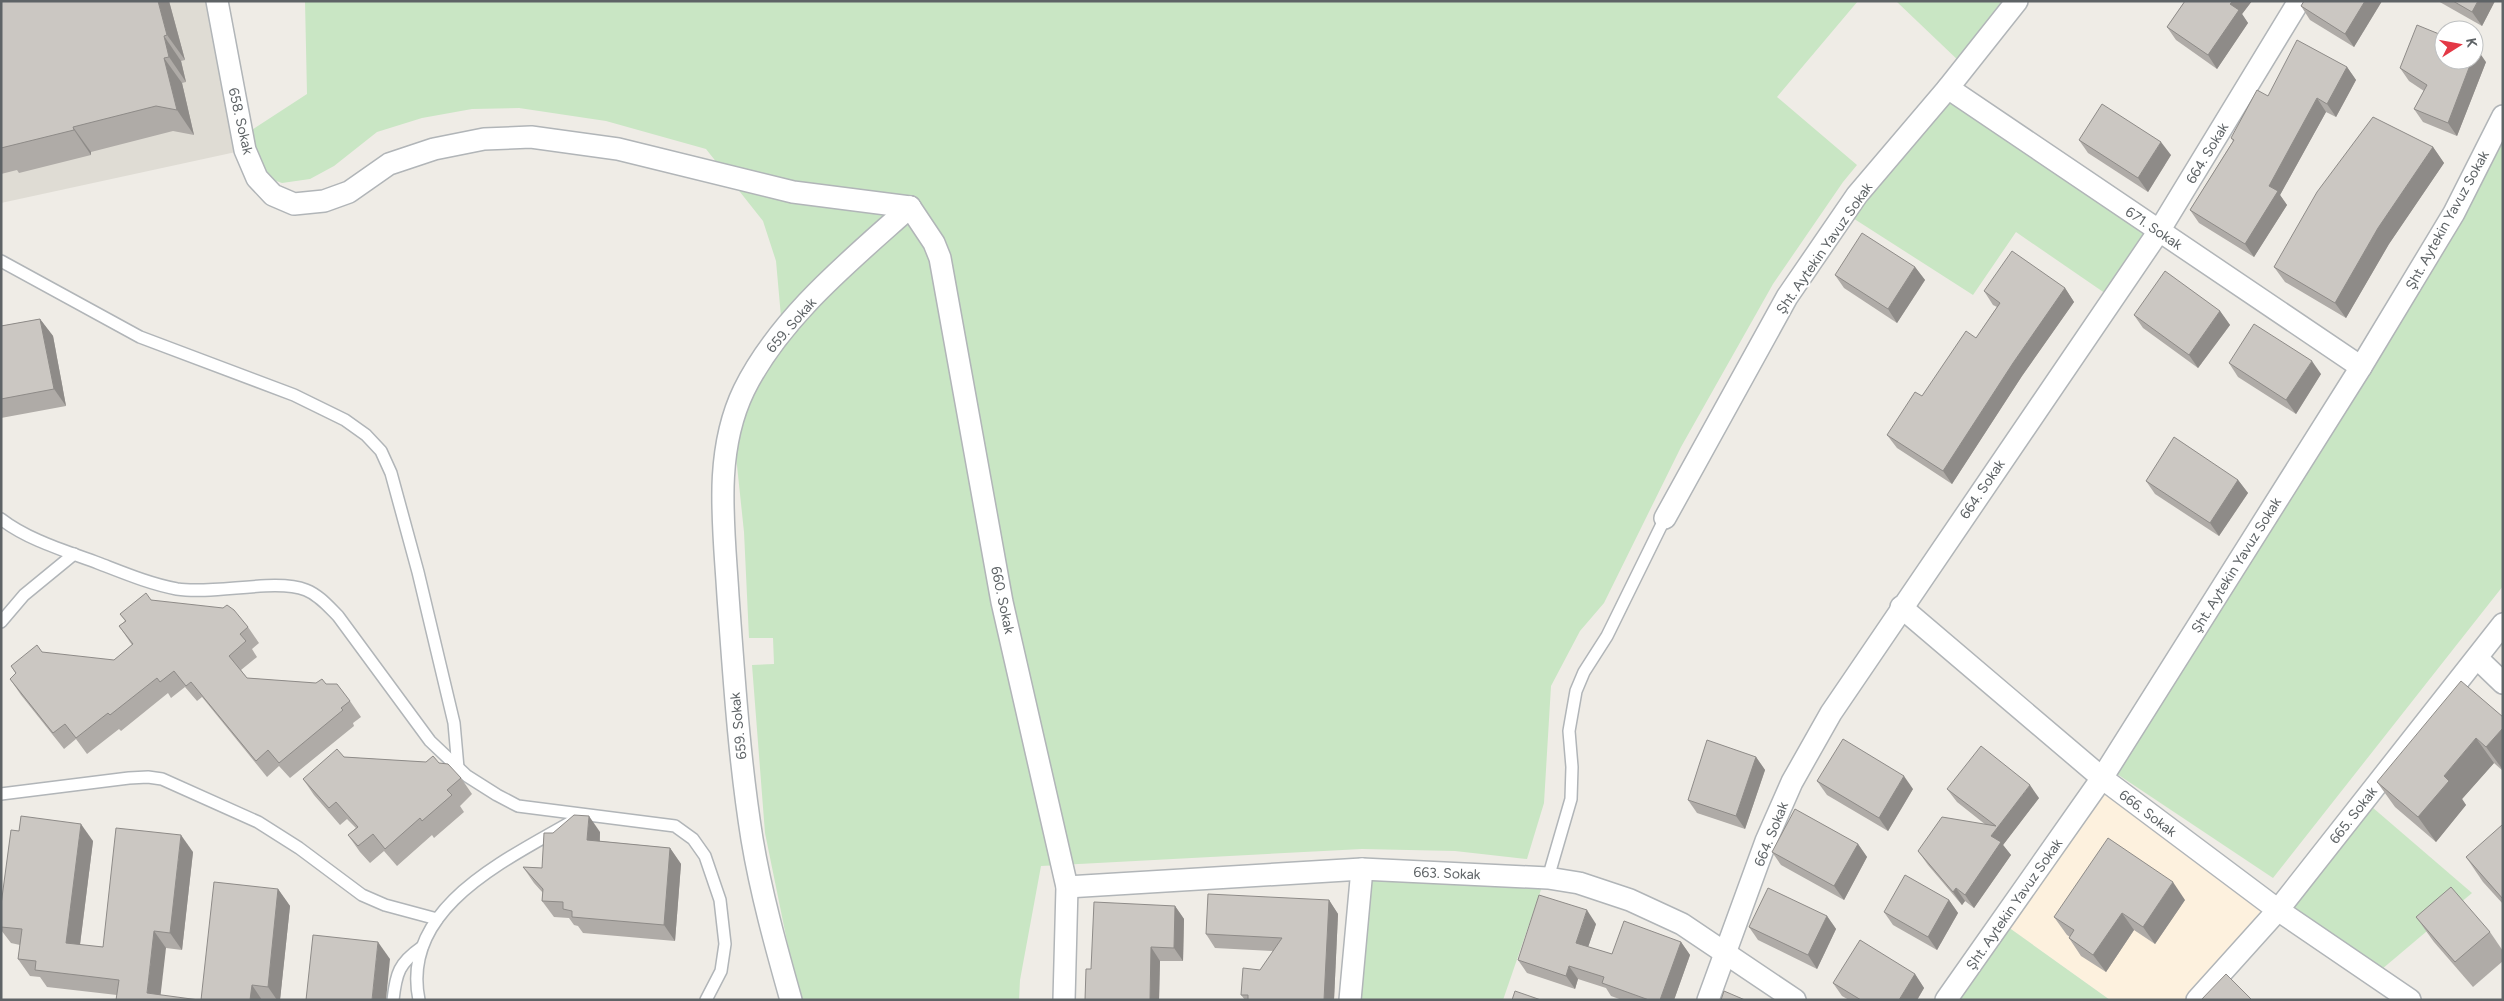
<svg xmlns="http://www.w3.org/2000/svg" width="2504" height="1001" font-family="Figtree,sans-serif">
<rect width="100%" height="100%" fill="#efece6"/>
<polygon fill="#fdf1de" points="2102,778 2278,910 2197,1000 2110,1000 2001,922"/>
<polygon fill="#dfdcd4" points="1,1 217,1 245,150 1,203"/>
<g fill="#c9e6c4">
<polygon points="305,1 1858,1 1777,97 1857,165 1843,182 1773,284 1681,447 1604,603 1580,631 1551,686 1544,803 1527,859 1455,851 1362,849 1041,866 1020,980 1019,1000 799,1000 765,833 752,665 774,664 773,638 749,638 744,532 734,437 736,418 783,339 776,261 763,221 706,149 606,121 519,108 472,109 422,118 377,132 334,166 310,179 282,183 262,176 244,135 307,94"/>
<polygon points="1896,1 2004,1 1961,63"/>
<polygon points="1948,88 2159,231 2112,298 2016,232 1973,295 1845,213"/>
<polygon points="2503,110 2503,586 2273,878 2108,768 2225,582"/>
<polygon points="2365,801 2472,893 2375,975 2278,910"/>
<polygon points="1362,869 1545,878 1503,1000 1350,1000"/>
<polygon points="2001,922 2110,1000 1946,1000"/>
</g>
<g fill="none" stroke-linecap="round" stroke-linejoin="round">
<defs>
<g id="lane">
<polyline points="1,261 140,337 294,395 345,420 366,435 381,451 391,473 418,572 454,723 458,768"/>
<path d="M1,519C28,540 66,551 98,563C124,573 150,584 177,589C214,595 276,578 306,590C319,595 329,607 338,616L430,741L467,776L497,795L518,806L675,826L693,839L705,856L720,900L725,944L721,971L706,1000"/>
<polyline points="1,622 24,595 74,554"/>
<polyline points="1,794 129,778 148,777 162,779 258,822 299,848 362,895 385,905 437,919"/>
<polyline points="1548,878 1571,799 1572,767 1569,731 1576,691 1584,672 1607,636 1665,518"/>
<path d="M393,1000C396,973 399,963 422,947"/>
<path d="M419,1000C400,908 506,860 571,822"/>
</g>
<g id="street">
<polyline points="217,1 245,150 257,178 273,195 294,204 324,201 349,192 389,164 434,149 484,139 531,137 618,149 793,192 910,207"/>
<polyline points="1948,88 2361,367"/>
<polyline points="910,207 934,243 940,258 1002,602 1067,887 1064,1000"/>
<polyline points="1665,518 1787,297 1857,195 1948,88 2017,1"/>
<polyline points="1901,607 2102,778 2278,910 2410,1000"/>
<polyline points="2477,658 2503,683"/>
<polyline points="1067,887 1362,869 1548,878 1579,883 1630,900 1682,924 1795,1000"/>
<path d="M791,1000C776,947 761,893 752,839C739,758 734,677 728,596C724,527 713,454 744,390C780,317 851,260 910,207"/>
<polyline points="1350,1000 1362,869"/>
<polyline points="1708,1000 1766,841 1792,782 1831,713 2159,231 2299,1"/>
<polyline points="1946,1000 2102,778 2361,367 2454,213 2503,116"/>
<polyline points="2197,1000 2278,910 2503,624"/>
</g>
</defs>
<use href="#lane" stroke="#b1b5b8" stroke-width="14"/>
<use href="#street" stroke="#b1b5b8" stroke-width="24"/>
<use href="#lane" stroke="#fff" stroke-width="11"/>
<use href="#street" stroke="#fff" stroke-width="21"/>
</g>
<g fill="#afaba7">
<polygon points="1,1 169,1 185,60 181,61 186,82 182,83 194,135 173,131 91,152 91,155 19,173 17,170 1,174"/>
<polygon points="2185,1 2252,1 2242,14 2248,23 2217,69 2176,40 2167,27"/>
<polygon points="2304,1 2382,1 2354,47 2310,20 2301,6"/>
<polygon points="2438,1 2495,1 2482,26"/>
<polygon points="2486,62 2457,136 2423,122 2414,109 2424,91 2409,81 2400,68"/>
<polygon points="2347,67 2356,80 2336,117 2326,112 2280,195 2287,205 2254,257 2199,223 2190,210 2233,141 2231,138 2268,96"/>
<polygon points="2079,140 2171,155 2148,192 2088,153"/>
<polygon points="2433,147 2444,163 2389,244 2346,318 2285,282 2274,267"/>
<polygon points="1915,267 1925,280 1897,323 1844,288 1835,275"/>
<polygon points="2065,288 2074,302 2022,376 1952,484 1897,448 1887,435 1976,338 1997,307 1993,305 1984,291"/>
<polygon points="2220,311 2230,325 2198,368 2143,328 2134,315"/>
<polygon points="40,319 53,336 66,406 1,418 1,326"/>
<polygon points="2229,363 2321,374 2296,414 2238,377"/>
<polygon points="2238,480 2248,493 2219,536 2155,494 2146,481"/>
<polygon points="151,600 248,627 259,643 252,649 257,657 241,670 247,678 326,684 350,701 361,717 353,723 354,726 290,778 279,766 267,777 202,697 197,701 185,687 171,698 168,693 121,731 119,729 87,754 76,739 64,749 21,695 10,679 16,674 11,666 114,660 132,645 119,626 125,621 120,614"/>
<polygon points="2503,717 2503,771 2494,763 2462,799 2466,805 2436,842 2395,807 2377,782"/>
<polygon points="344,757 439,763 461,778 472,794 460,806 464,812 434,838 432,835 397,866 384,851 370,863 360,852 348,835 356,828 347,819 340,825 314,795 303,779"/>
<polygon points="1756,757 1765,770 1745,829 1697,813 1688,800"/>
<polygon points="1817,781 1913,789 1888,831 1827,795"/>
<polygon points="1947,789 2039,798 2003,845 2011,855 1974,908 1965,901 1962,905 1928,865 1918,851 1986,825 1957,802"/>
<polygon points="2503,826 2503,904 2483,882 2466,857"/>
<polygon points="19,831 93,841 80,945 103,947 193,852 182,950 166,948 117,995 47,987 40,977 30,976 18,959 20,945 11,943 1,930 1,905"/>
<polygon points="600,832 600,841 670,848 681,864 675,941 583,933 578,926 574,925 569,918 554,917 542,901 543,893 534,883 523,867 542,868 553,833"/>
<polygon points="1858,844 1867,857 1844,900 1781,865 1772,852"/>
<polygon points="278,889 290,906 280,1000 201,1000"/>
<polygon points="1329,900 1338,914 1334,1000 1245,1000 1241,995 1260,970 1273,951 1215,948 1206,934"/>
<polygon points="1949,900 1958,913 1937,950 1893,925 1884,912"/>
<polygon points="2185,900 2155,944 2134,930 2106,972 2081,956 2069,938 2070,937 2067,935 2054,917"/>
<polygon points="1175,906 1184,919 1183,961 1160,961 1159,1000 1085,1000 1091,969"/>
<polygon points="1827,916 1836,929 1817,969 1758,940 1749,927"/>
<polygon points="2416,917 2490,932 2503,951 2503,961 2473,987 2434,942"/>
<polygon points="1596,924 1588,947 1612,954 1681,942 1690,955 1674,1000 1622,1000 1611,996 1606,988 1578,979 1575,989 1527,973 1518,960"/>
<polygon points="1915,974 1924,988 1917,1000 1849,1000 1842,996 1833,983"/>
</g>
<g fill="#8e8b88">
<polygon points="158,1 169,1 185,60 167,35"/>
<polygon points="2233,1 2252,1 2242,14 2248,23 2217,69 2208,55 2230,4"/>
<polygon points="2365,1 2382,1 2354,47 2345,34"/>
<polygon points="2478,1 2495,1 2482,26 2472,12"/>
<polygon points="164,36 181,61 186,82 169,57"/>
<polygon points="2477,49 2486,62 2457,136 2448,123 2472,60 2474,60 2474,56"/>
<polygon points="164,58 182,83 194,135 177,110"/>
<polygon points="2347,67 2356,80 2336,117 2327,104"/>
<polygon points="2317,98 2326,112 2280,195 2287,205 2254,257 2245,244 2269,186"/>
<polygon points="73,127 91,152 91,155 74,130"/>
<polygon points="2161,142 2171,155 2148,192 2138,178"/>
<polygon points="2433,147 2444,163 2389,244 2346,318 2335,303 2378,228"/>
<polygon points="1915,267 1925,280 1897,323 1888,309"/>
<polygon points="2065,288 2074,302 2022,376 1952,484 1943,471 2013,363"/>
<polygon points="2220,311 2230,325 2198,368 2189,355"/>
<polygon points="40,319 53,336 66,406 54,389"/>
<polygon points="2312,361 2321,374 2296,414 2286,400"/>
<polygon points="2238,480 2248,493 2219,536 2210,523"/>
<polygon points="2503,728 2503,770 2486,747"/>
<polygon points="2476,738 2494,763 2462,799 2466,805 2436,842 2418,817 2444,776"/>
<polygon points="1756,757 1765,770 1745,829 1736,816"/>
<polygon points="1904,776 1913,789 1888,831 1879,818"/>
<polygon points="2030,785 2039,798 2003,845 2011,855 1974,908 1965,895 1991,836"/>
<polygon points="589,816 600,832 599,856 587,840"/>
<polygon points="81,824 93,841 78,960 66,943"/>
<polygon points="181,835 193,852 182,950 170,933"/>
<polygon points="1858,844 1867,857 1844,900 1834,886"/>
<polygon points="670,848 681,864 675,941 664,925"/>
<polygon points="2173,882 2185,900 2155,944 2143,927"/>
<polygon points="1956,888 1965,901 1962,905 1953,892"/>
<polygon points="278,889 290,906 280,1000 277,1000 268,987"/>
<polygon points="1329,900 1338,914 1334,1000 1324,1000"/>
<polygon points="1949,900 1958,913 1937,950 1928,937"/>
<polygon points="1175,906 1184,919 1183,961 1174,948"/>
<polygon points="1587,910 1596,924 1585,956 1576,943"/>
<polygon points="2122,913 2134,930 2106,972 2093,955"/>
<polygon points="1827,916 1836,929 1817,969 1808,955"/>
<polygon points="154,931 166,948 160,1000 147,993"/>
<polygon points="378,942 390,959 386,1000 372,1000"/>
<polygon points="1681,942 1690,955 1674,1000 1660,1000"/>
<polygon points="1151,947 1160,961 1159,1000 1150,1000"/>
<polygon points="1569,966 1578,979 1575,989 1566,976"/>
<polygon points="1915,974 1924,988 1917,1000 1899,1000"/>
<polygon points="252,985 262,1000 250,1000"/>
</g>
<g fill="#cbc7c2" stroke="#8e8b88">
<polygon points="1,1 158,1 167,35 164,36 169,57 164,58 177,110 156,106 73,127 74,130 1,148"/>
<polygon points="2185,1 2233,1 2230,4 2239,10 2208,55 2167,27"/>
<polygon points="2304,1 2365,1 2345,34 2301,6"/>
<polygon points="2453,1 2478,1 2472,12"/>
<polygon points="2417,25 2444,36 2444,60 2472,60 2448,123 2414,109 2427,85 2400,68"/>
<polygon points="2297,40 2347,67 2327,104 2317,98 2269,186 2278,191 2245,244 2190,210 2234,140 2231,138 2257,90 2268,96"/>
<polygon points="2474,47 2477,49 2474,56"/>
<polygon points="2102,104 2161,142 2138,178 2079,140"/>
<polygon points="2373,117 2433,147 2378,228 2335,303 2274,267 2317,192"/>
<polygon points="1862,233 1915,267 1888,309 1835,275"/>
<polygon points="2012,251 2065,288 2013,363 1943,471 1887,435 1915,392 1922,396 1966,331 1976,338 2000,303 1984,291"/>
<polygon points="2165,271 2220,311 2189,355 2134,315"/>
<polygon points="40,319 54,389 1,399 1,326"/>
<polygon points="2254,324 2312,361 2286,400 2229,363"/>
<polygon points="2174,437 2238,480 2210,523 2146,481"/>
<polygon points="146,593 151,600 223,608 227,605 234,610 248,627 240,634 246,641 229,656 247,678 316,683 322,679 326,684 337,684 350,701 341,708 343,710 279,763 268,750 256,761 191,682 186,686 174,671 160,682 157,678 110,715 108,713 76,738 65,724 53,733 10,679 16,673 11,666 37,645 42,652 114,660 133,644 119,626 126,621 120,614"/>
<polygon points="2461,681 2503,717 2503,728 2486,747 2476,738 2444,776 2449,781 2418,817 2377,782"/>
<polygon points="1843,739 1904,776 1879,818 1817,781"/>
<polygon points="1707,740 1756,757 1736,816 1688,800"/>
<polygon points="1981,746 2030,785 1991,836 2001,842 1965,895 1956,888 1953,892 1918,851 1942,817 1996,826 1947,789"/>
<polygon points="337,749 344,757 426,762 433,756 439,763 448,764 461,778 447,790 452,795 422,821 420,818 385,849 373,834 358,846 348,835 358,827 336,802 329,808 303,779"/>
<polygon points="1795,809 1858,844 1834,886 1772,852"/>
<polygon points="574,815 589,816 587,840 670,848 664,925 572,917 572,911 563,909 563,902 542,901 543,889 523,867 542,868 544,833 553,833"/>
<polygon points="21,816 81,824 66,943 103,947 116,828 181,835 170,933 154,931 147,993 199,1000 116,1000 119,980 35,970 36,961 18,959 22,929 1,927 1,905 11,830 19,831"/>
<polygon points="2502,825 2503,826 2503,899 2466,857"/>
<polygon points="2108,838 2173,882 2143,927 2122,913 2093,955 2069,938 2074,930 2054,917"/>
<polygon points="1905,875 1949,900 1928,937 1884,912"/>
<polygon points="214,882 278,889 268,987 252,985 250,1000 201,1000"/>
<polygon points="2451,887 2490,932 2455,962 2416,917"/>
<polygon points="1768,888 1827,916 1808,955 1749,927"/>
<polygon points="1208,894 1329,900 1324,1000 1248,1000 1248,995 1241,995 1243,968 1260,970 1282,938 1206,934"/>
<polygon points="1539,895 1587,910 1576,943 1612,954 1624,921 1681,942 1660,1000 1649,1000 1602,983 1604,977 1569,966 1566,976 1518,960"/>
<polygon points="1094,902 1175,906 1174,948 1151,947 1150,1000 1085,1000 1086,969 1091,969"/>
<polygon points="313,935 378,942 372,1000 306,1000"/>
<polygon points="1860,940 1915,974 1899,1000 1861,1000 1833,983"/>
<polygon points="2226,974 2252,1000 2201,1000"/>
<polygon points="1515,991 1541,1000 1512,1000"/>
<polygon points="1724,991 1745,1000 1721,1000"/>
</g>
<g text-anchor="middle" stroke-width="4" stroke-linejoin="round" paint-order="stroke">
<g font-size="14" fill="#5e6366" stroke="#fff">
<text transform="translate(241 121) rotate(77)" y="5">658. Sokak</text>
<text transform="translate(2207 153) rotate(-59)" y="5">664. Sokak</text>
<text transform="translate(2447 220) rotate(-61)" y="5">Şht. Aytekin Yavuz Sokak</text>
<text transform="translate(2154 228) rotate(34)" y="5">671. Sokak</text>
<text transform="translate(1824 248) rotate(-55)" y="5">Şht. Aytekin Yavuz Sokak</text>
<text transform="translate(791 325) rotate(-49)" y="5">659. Sokak</text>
<text transform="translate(1982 489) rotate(-56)" y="5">664. Sokak</text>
<text transform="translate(2236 565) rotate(-58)" y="5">Şht. Aytekin Yavuz Sokak</text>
<text transform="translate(1003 600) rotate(78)" y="5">660. Sokak</text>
<text transform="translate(738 726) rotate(-96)" y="5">659. Sokak</text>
<text transform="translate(2148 813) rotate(37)" y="5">666. Sokak</text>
<text transform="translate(2353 815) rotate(-52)" y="5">665. Sokak</text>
<text transform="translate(1771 834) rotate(-68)" y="5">664. Sokak</text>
<text transform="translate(1447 873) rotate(2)" y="5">663. Sokak</text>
<text transform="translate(2014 904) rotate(-55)" y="5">Şht. Aytekin Yavuz Sokak</text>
</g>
</g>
<rect width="2504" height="1001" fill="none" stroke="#5e6366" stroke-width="5"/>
<g transform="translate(2459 45) rotate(79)"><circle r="24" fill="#ffffff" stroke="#bfc1c2"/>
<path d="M0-4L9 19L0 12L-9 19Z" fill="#e43845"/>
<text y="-8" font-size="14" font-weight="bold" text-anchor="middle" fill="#5e6366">K</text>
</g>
</svg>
